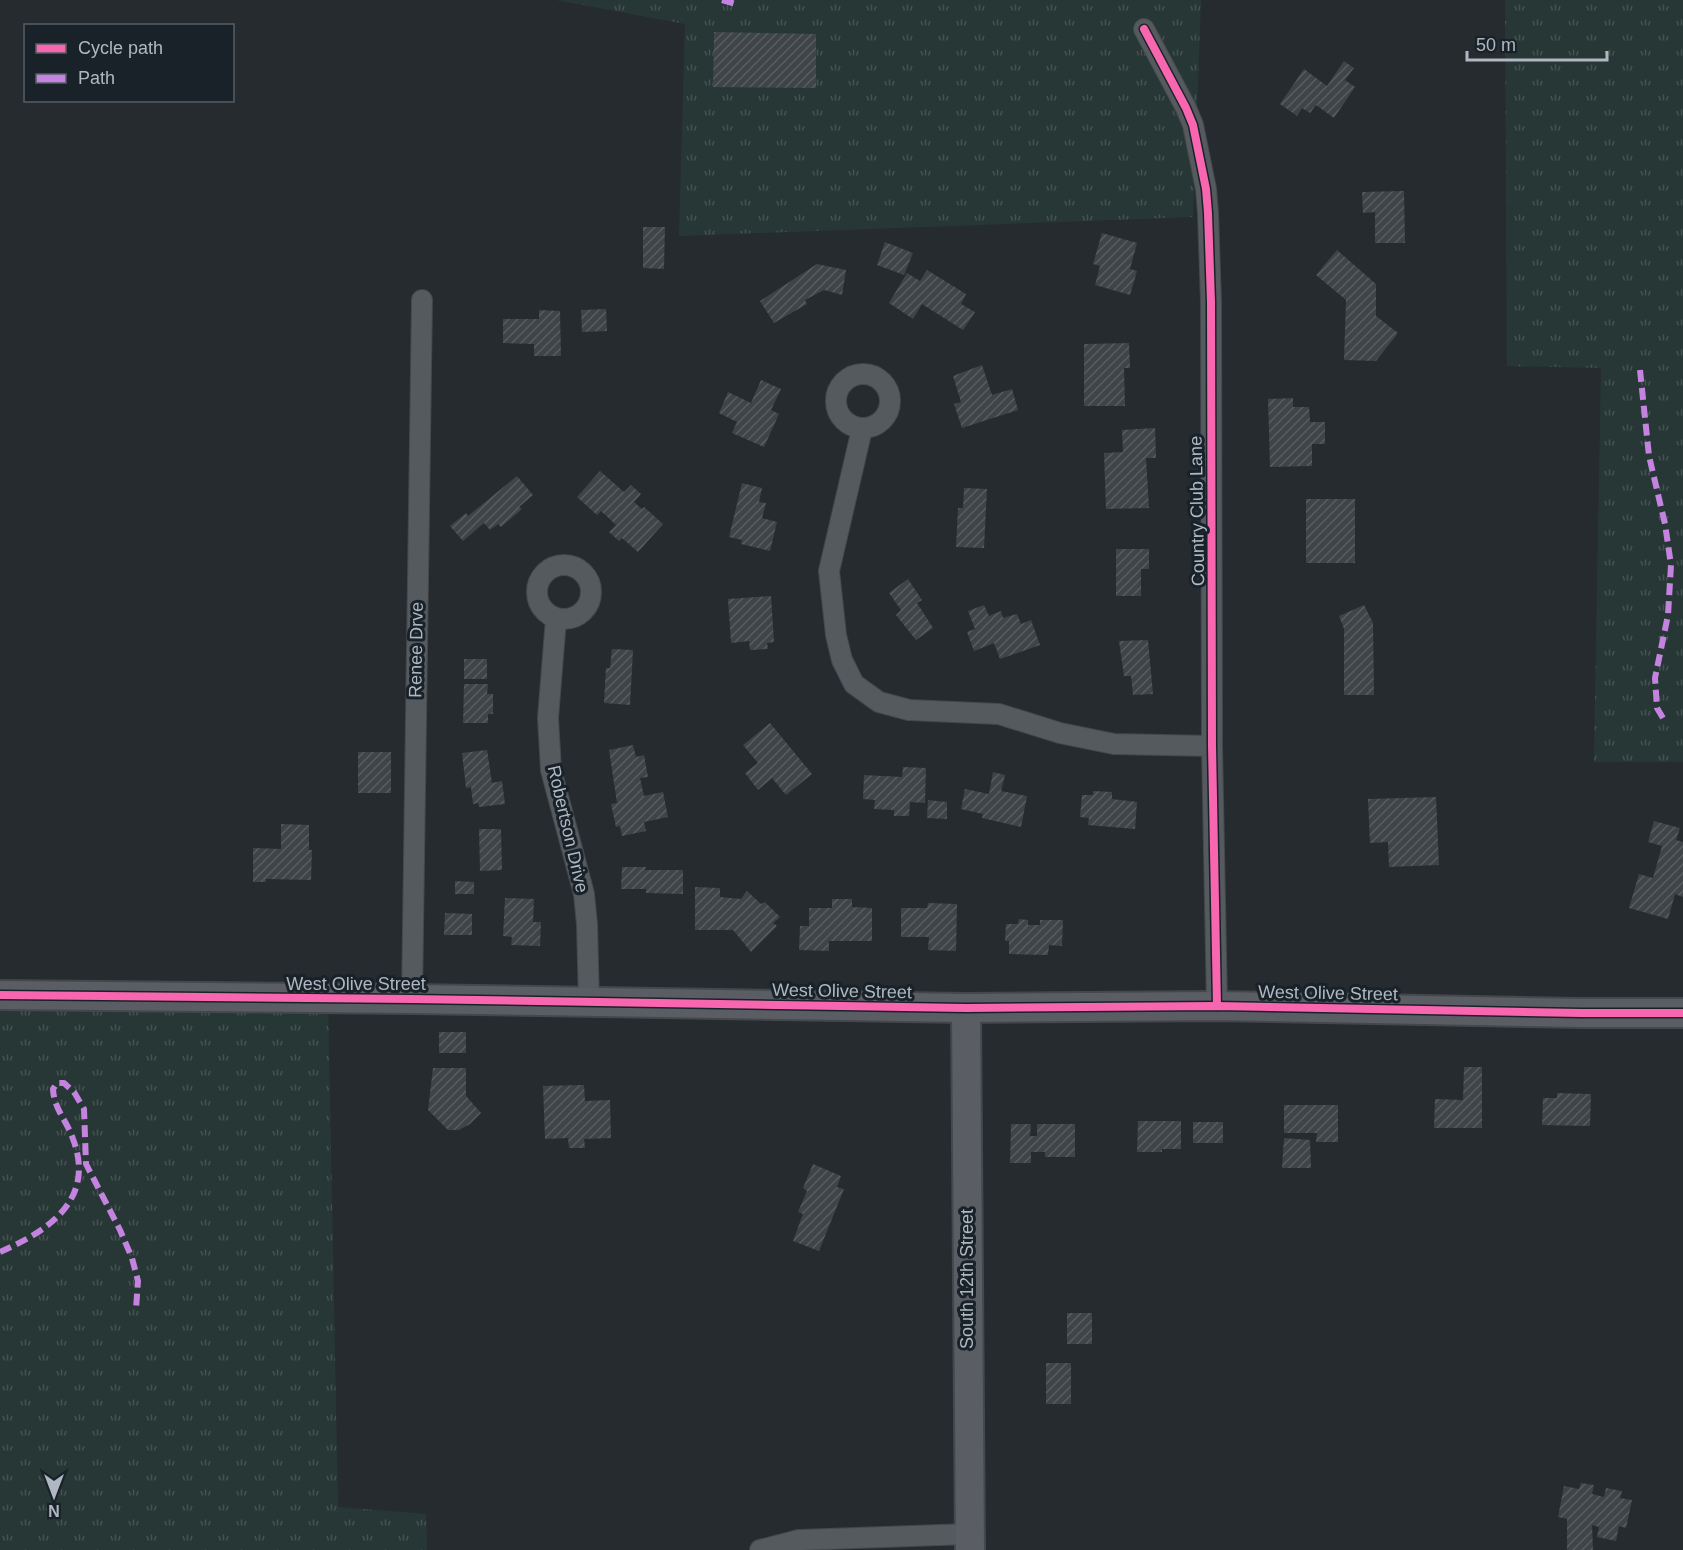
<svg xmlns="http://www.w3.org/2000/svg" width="1683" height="1550" font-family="Helvetica,sans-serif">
<defs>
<pattern id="grass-tufts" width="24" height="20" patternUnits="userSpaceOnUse" patternTransform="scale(1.5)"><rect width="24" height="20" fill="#273736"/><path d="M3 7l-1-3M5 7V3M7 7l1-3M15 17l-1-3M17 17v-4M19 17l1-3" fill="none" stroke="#445251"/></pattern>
<pattern id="building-hatch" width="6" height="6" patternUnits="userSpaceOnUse" patternTransform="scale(1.5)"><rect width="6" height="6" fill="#3f4448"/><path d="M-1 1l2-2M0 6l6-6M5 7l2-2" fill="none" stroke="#585d61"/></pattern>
</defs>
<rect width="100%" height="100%" fill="#262b30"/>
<g fill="url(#grass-tufts)">
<polygon points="556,0 1201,0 1193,217 679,236 685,24"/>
<polygon points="1505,0 1683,0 1683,762 1594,762 1601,368 1507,366"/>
<polygon points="0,995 328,999 338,1507 426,1514 427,1550 0,1550"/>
</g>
<g fill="url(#building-hatch)">
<polygon points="714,32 816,34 816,88 713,87"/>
<polygon points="1344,61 1354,68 1345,80 1355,87 1334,118 1316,105 1310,113 1302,108 1297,116 1280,104 1304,69 1327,86"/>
<polygon points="1404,191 1405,243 1375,243 1375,212 1363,213 1362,192"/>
<polygon points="643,227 665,227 664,269 643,268"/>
<polygon points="1102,233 1137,243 1130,269 1137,271 1130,295 1095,285 1100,266 1093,264"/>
<polygon points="885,242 913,253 904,275 877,265"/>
<polygon points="1337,250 1376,284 1376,316 1398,333 1376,361 1344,360 1346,300 1316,275"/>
<polygon points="817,264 846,270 842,295 824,290 805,300 807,304 774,323 760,301"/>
<polygon points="927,270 966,294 961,304 975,312 963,330 922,304 913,319 889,303 907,273 920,281"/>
<polygon points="606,309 607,331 582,332 581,310"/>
<polygon points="539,310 560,311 561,356 534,356 534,344 503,343 503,319 539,319"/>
<polygon points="1129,343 1130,368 1124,368 1125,406 1084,406 1084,344"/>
<polygon points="982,365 992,395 1012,389 1018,410 962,428 954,404 961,402 953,376"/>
<polygon points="761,380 781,389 771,410 779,414 764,447 732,433 737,422 719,413 728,392 751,403"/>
<polygon points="1293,398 1293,407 1309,407 1310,422 1325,422 1325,444 1312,444 1312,466 1270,467 1268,399"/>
<polygon points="1155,428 1156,458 1146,458 1149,508 1106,509 1104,453 1123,452 1122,430"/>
<polygon points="600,471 624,492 631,485 641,494 634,502 642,509 644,507 663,524 638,552 622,538 619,541 609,532 616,525 601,511 597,515 577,497"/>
<polygon points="517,476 533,495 519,507 522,509 501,527 498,524 490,530 484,523 463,541 450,526 466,513 468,516"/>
<polygon points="742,483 762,488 759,502 766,503 762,518 777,522 770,551 741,544 742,540 729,537"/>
<polygon points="964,488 987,489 984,548 956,547 958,508 963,508"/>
<rect x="1306" y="499" width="49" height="64"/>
<polygon points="1116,549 1149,549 1149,569 1141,569 1141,596 1116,596"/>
<polygon points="908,579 922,600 917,603 933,628 916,640 896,615 901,610 889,593"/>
<polygon points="771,596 774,642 767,643 768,649 750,650 749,641 731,643 728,599"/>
<polygon points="984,605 989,616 1001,611 1003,618 1017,614 1021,624 1031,620 1040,645 1000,659 994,643 974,651 967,632 975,629 968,611"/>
<polygon points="1364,605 1373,623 1374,695 1344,695 1344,629 1339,616"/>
<polygon points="1148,640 1153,694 1133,695 1131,676 1124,676 1119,641"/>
<polygon points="612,649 633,650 630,705 604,703 606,668 610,668"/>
<rect x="464" y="659" width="23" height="20"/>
<polygon points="464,684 488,684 487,694 493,694 493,714 488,714 488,723 463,723"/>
<polygon points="770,723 812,774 786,795 772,778 758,790 745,773 758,763 743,745"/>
<polygon points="633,745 636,757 644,755 648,777 640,778 644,796 663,792 668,817 644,822 646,831 622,836 620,826 616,827 611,804 617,803 609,750"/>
<polygon points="487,750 492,783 502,781 505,804 479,807 478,803 473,804 471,787 466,788 462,753"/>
<rect x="358" y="752" width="33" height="41"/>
<polygon points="903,767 926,768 925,803 910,802 909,816 894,816 894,810 874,809 875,800 863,799 864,775 902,777"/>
<polygon points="993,772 1005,775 1001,791 1027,796 1021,827 982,818 983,814 961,809 965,789 989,794"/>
<polygon points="1093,791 1112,792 1112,799 1137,802 1135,829 1088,825 1089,818 1080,817 1082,795 1093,795"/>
<polygon points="1436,797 1439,865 1389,867 1388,842 1370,843 1368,799"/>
<polygon points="928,800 947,802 947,819 927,818"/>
<polygon points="1654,821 1680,828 1676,840 1683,842 1683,897 1675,894 1668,919 1629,908 1639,874 1653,878 1662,846 1648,842"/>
<polygon points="281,824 309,825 309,850 312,850 311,880 266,879 266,882 253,882 253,848 281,849"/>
<polygon points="479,829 501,829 502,870 480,871"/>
<polygon points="622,867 646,867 645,870 683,870 683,894 646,893 646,889 621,889"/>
<polygon points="455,881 474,882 474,894 455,894"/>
<polygon points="695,887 720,888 720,897 741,899 747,891 761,904 765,902 780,917 773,923 777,926 751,952 733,930 695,930"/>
<polygon points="505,898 534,899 533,922 541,922 540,946 511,945 512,937 503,936"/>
<polygon points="832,899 852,899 852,907 872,908 872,941 829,941 829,951 799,950 800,926 809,926 809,908 832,908"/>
<polygon points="928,903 957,904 956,951 928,950 929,937 901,937 901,908 927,908"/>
<polygon points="445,913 472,914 472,935 444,935"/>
<polygon points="1019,919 1028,920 1028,925 1040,925 1040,920 1063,920 1062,946 1049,945 1048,955 1009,954 1009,941 1005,941 1006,924 1018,924"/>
<rect x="439" y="1032" width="27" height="21"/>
<polygon points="1464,1067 1482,1067 1482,1128 1434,1128 1435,1099 1463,1100"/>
<polygon points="433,1068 466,1068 466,1096 481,1113 470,1124 459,1130 448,1130 428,1110"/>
<polygon points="584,1085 585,1101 610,1100 611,1138 584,1139 585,1148 569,1148 568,1138 545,1139 543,1086"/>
<polygon points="1557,1093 1591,1094 1590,1126 1542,1125 1543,1098 1557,1098"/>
<polygon points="1284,1105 1338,1105 1338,1142 1316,1142 1317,1133 1284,1133"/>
<polygon points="1138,1121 1181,1121 1181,1149 1162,1149 1162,1152 1137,1152"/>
<rect x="1193" y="1122" width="30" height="21"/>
<polygon points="1011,1124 1031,1124 1030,1136 1037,1136 1037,1124 1075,1124 1075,1157 1045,1157 1045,1152 1031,1152 1031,1163 1010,1163"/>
<polygon points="1284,1138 1310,1140 1311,1168 1282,1168"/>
<polygon points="813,1164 841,1176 837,1187 844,1189 819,1251 793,1241 803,1214 798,1212 807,1191 803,1188"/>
<rect x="1067" y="1313" width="25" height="31"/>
<rect x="1046" y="1363" width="25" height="41"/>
<polygon points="1581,1483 1594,1485 1592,1494 1604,1497 1606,1488 1622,1491 1620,1498 1632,1500 1626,1528 1619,1526 1616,1541 1597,1537 1599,1527 1592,1525 1593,1550 1567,1550 1567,1519 1558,1517 1564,1486 1579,1489"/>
</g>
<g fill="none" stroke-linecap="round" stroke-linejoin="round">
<defs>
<g id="street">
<polyline points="1144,29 1186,108 1193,125 1206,189 1208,213 1211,302 1212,746 1217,1006"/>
<circle cx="863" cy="401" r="27"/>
<polyline points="862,429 829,571 836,635 842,660 854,684 879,702 909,710 999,714 1060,733 1114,744 1212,746"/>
<circle cx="564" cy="592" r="27"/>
<polyline points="556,619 548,718 551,770 584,894 587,924 589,1003"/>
<polyline points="412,999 422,300"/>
<polyline points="760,1550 799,1540 969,1534"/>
</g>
<g id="secondary">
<polyline points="0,995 412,999 966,1008 1217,1006 1581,1013 1683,1013"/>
<polyline points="966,1008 970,1550"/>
</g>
</defs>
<use href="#street" stroke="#44474b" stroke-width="22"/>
<use href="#secondary" stroke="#44474b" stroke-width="32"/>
<use href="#street" stroke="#555a5f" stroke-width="20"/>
<use href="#secondary" stroke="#5a5e64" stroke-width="28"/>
<g stroke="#c483df" stroke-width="6" stroke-dasharray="12 6" stroke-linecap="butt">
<polyline points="722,0 736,4"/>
<polyline points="1640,370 1649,456 1665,524 1671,565 1668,615 1655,678 1657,708 1663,718"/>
<path d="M0,1252C48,1231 96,1200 73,1139C67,1121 54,1109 53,1089L57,1083H64L74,1092L84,1109L86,1164L120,1230L132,1258L138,1281L136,1309"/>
</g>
<defs>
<g id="cycleway">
<polyline points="1144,29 1186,108 1193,125 1206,189 1208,213 1211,302 1212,746 1217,1006"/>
<polyline points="0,995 412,999 966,1008 1217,1006 1581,1013 1683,1013"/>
</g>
</defs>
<use href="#cycleway" stroke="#1a2229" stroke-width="11"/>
<use href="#cycleway" stroke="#f766af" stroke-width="8"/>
</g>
<g text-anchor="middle" stroke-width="6" stroke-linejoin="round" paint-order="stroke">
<g font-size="18" fill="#afb8c2" stroke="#1a2229">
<text transform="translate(1197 511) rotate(-91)" y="6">Country Club Lane</text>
<text transform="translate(416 650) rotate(-89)" y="6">Renee Drve</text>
<text transform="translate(568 829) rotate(77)" y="6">Robertson Drive</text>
<text x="356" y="990">West Olive Street</text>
<text transform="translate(842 991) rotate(1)" y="6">West Olive Street</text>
<text transform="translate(1328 993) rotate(1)" y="6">West Olive Street</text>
<text transform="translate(967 1279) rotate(-90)" y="6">South 12th Street</text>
</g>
</g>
<rect x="24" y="24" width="210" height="78" fill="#1a2229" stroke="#565e66" stroke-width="1.5"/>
<rect x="36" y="44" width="30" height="9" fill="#f766af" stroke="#565e66" stroke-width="1.5"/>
<text x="78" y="54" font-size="18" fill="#afb8c2">Cycle path</text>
<rect x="36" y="74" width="30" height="9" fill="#c483df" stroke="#565e66" stroke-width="1.5"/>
<text x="78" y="84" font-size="18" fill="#afb8c2">Path</text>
<g transform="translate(54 1496) rotate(180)" stroke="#1a2229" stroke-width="4.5" paint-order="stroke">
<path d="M0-4.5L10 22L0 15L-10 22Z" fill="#afb8c2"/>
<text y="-9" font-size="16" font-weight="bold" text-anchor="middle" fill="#afb8c2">N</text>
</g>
<path d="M1467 51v9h140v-9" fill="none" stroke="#afb8c2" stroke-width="3"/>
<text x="1476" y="51" font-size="18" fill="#afb8c2" stroke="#1a2229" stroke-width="4.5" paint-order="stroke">50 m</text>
</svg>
